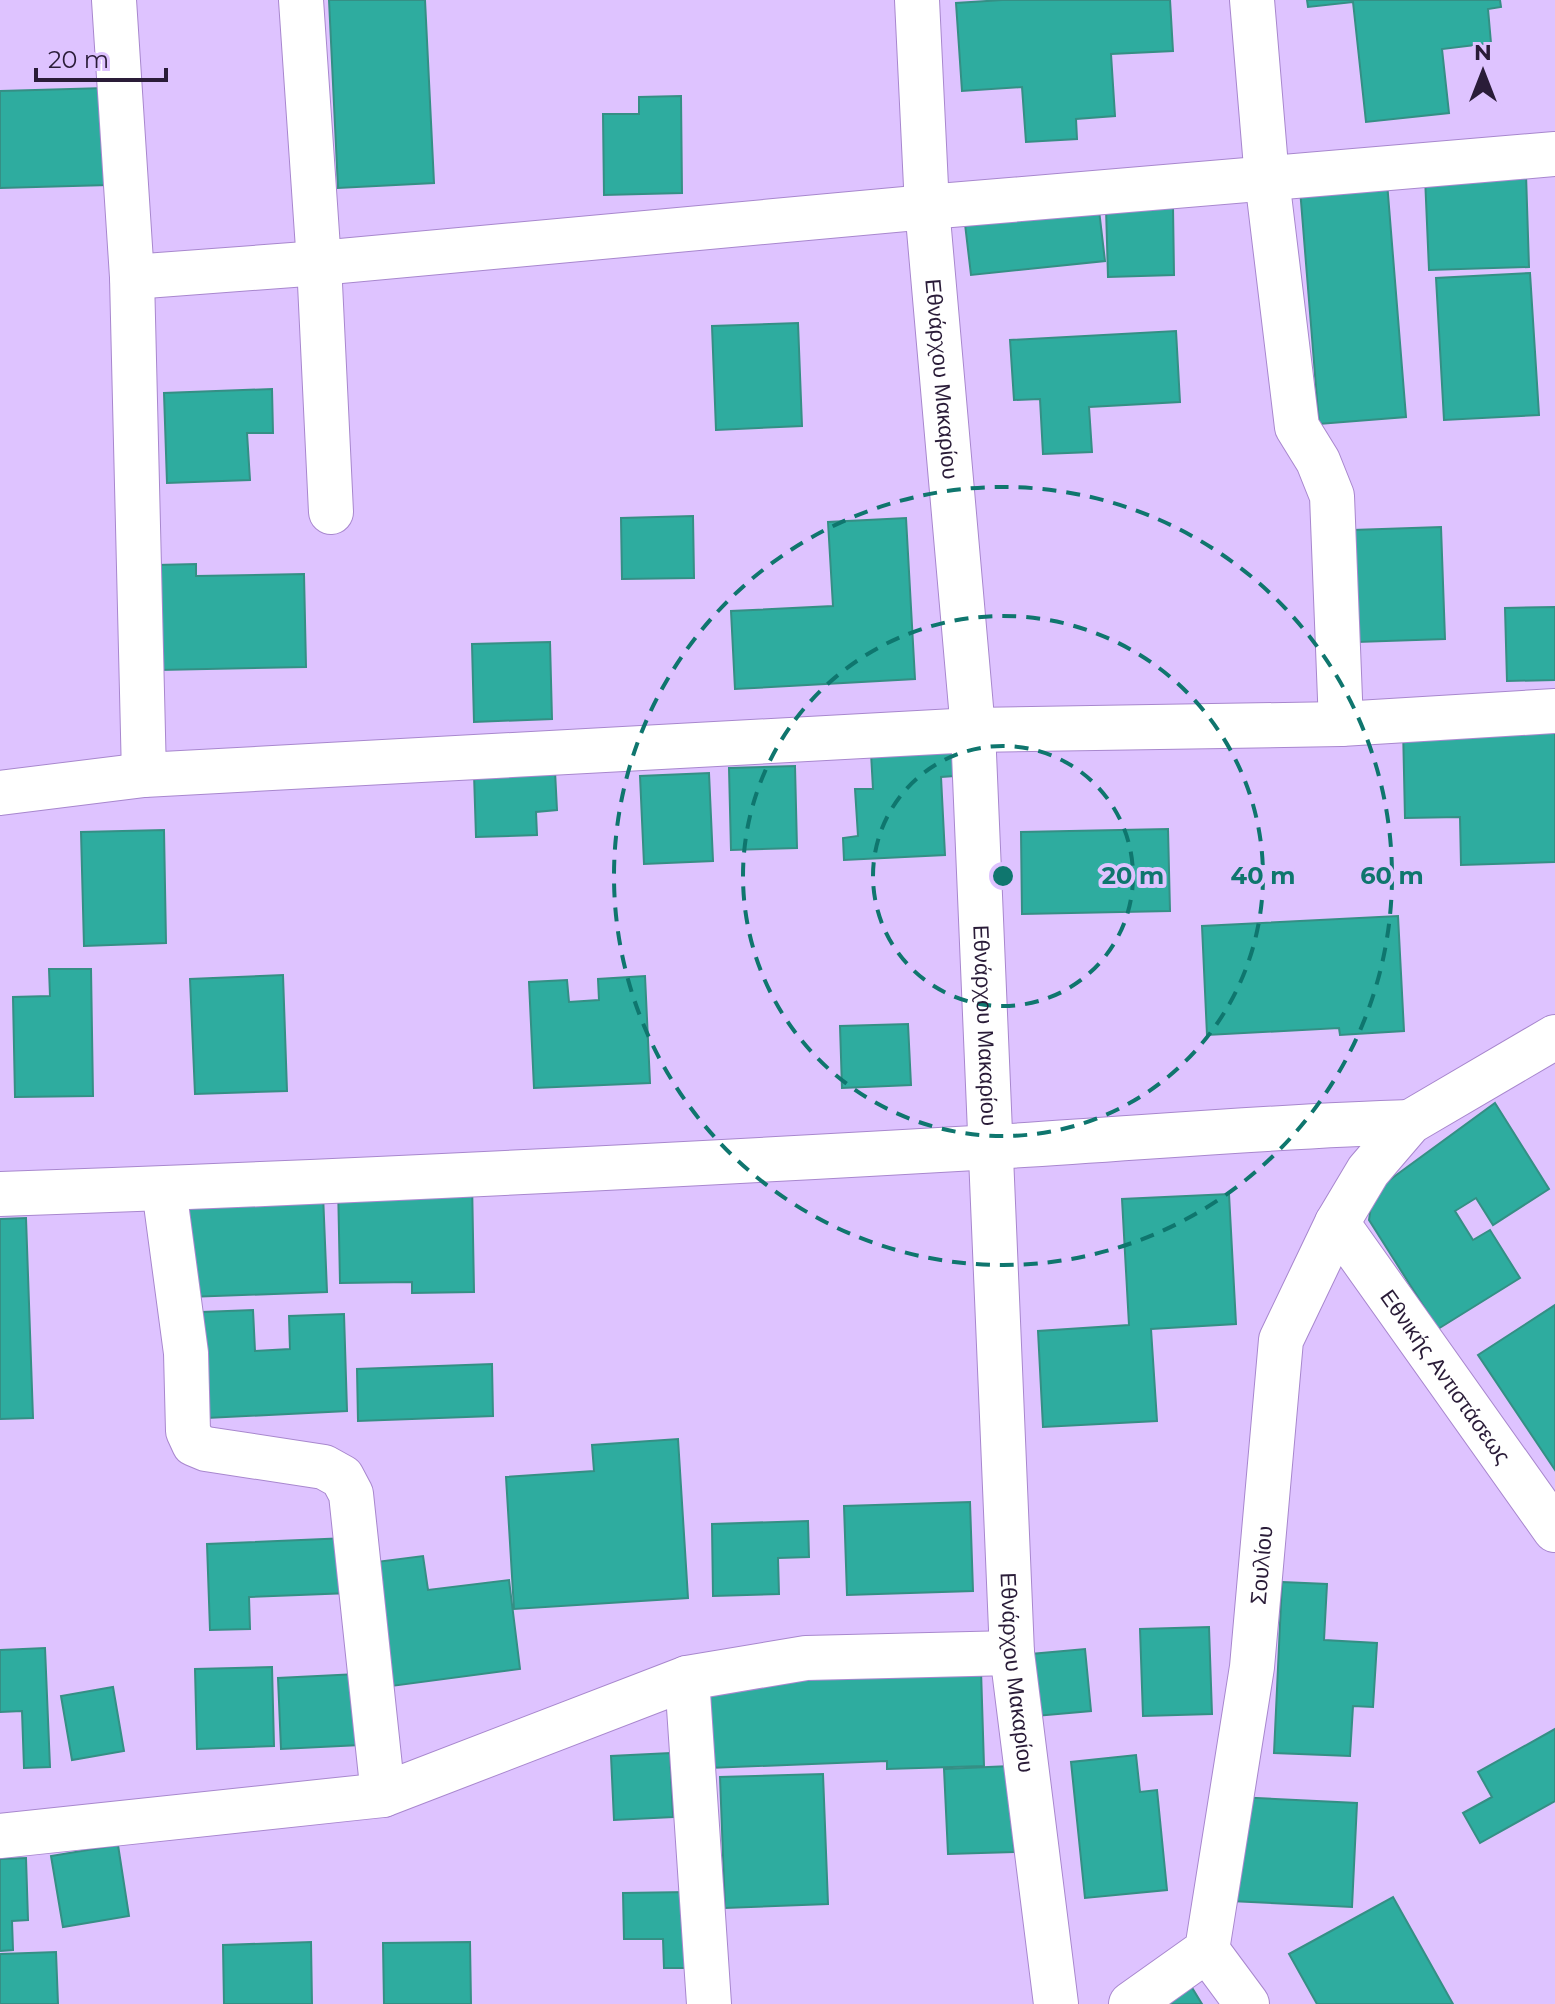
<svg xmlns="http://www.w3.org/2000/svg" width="1555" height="2004" font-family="Montserrat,sans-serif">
<rect width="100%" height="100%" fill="#dec3ff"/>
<g fill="#2eac9f" stroke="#358f85" stroke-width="2">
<polygon points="329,0 425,0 434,183 338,188"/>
<polygon points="1002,0 1170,0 1173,51 1111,54 1115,116 1076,119 1077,139 1026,142 1022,87 962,91 956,3"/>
<polygon points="1307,0 1500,0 1501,7 1488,9 1491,43 1442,49 1449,113 1366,122 1353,2 1308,7"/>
<polygon points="105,88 108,185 0,188 0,91"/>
<polygon points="681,96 682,193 604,195 603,114 639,114 639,97"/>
<polygon points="1526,174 1529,267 1429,270 1425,177"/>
<polygon points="1387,182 1406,417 1319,424 1300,189"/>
<polygon points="1173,207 1174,275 1108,277 1106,208"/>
<polygon points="1099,210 1105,261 971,275 965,224"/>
<polygon points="1530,273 1539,415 1444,420 1436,278"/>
<polygon points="798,323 802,426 716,430 712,326"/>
<polygon points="1176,331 1180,402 1089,407 1092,452 1043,454 1040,399 1014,400 1010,340"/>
<polygon points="272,389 273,433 247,433 250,480 167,483 164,393"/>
<polygon points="693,516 694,578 622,579 621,518"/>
<polygon points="906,518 915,679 735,689 731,611 833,606 828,522"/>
<polygon points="1441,527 1445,639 1357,642 1353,530"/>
<polygon points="196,564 196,576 304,574 306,667 159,670 157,565"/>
<polygon points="1555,607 1555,680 1507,681 1505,608"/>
<polygon points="550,642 552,719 474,722 472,644"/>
<polygon points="1555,723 1555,862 1461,865 1460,817 1405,818 1403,727"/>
<polygon points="952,750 954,776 941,777 945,855 844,860 843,838 858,836 855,789 873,789 871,753"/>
<polygon points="795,766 797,848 731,850 729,768"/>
<polygon points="555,771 557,810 536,812 537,835 476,837 474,774"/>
<polygon points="709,773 713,861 644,864 640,776"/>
<polygon points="1168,829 1170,911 1022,914 1021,832"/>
<polygon points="164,830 166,943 84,946 81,832"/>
<polygon points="1398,916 1404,1031 1340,1035 1339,1028 1207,1035 1202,926"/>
<polygon points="49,969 91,969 93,1096 15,1097 13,997 50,996"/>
<polygon points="283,975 287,1091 195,1094 190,979"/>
<polygon points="645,976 650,1083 534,1088 529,982 567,980 569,1002 599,1000 598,979"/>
<polygon points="908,1024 911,1085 842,1088 840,1026"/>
<polygon points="1495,1103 1549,1189 1493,1225 1476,1198 1455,1211 1473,1240 1490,1230 1520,1278 1438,1329 1369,1220 1373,1192"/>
<polygon points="472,1180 474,1292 412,1293 412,1282 340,1283 338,1183"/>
<polygon points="323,1194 327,1292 188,1297 185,1199"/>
<polygon points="1229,1194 1236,1324 1151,1329 1157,1421 1043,1427 1038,1331 1129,1325 1122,1199"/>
<polygon points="26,1218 33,1418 0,1419 0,1219"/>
<polygon points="1555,1305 1555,1470 1478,1355"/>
<polygon points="253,1310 255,1351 290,1349 289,1316 344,1314 347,1411 207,1418 202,1312"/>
<polygon points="492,1364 493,1416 358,1421 357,1369"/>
<polygon points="678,1439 688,1598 514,1609 506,1477 594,1471 592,1445"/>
<polygon points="970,1502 973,1591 847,1595 844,1506"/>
<polygon points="808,1521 809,1557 778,1558 779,1594 713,1596 712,1524"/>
<polygon points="347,1538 350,1593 249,1597 250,1629 210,1630 207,1544"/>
<polygon points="423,1556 428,1590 509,1580 520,1669 384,1687 368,1563"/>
<polygon points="1282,1582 1327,1584 1324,1640 1377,1643 1373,1707 1353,1706 1350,1756 1274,1753"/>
<polygon points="1209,1627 1212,1714 1143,1716 1140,1629"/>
<polygon points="45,1648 50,1767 24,1768 22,1711 0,1712 0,1650"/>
<polygon points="1085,1649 1091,1711 1036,1716 1031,1654"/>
<polygon points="272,1667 274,1746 197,1749 195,1669"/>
<polygon points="981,1670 984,1766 887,1769 887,1761 709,1768 705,1681"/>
<polygon points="357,1674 360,1745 281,1749 278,1678"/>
<polygon points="113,1687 124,1751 72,1760 61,1696"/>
<polygon points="1555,1729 1555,1801 1480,1843 1463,1813 1492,1797 1478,1772"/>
<polygon points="670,1753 673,1817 614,1820 611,1756"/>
<polygon points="1136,1755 1140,1792 1157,1790 1167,1890 1085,1898 1071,1762"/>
<polygon points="1010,1766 1014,1852 948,1854 944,1769"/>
<polygon points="823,1774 828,1904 725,1908 720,1777"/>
<polygon points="1236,1797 1357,1803 1352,1907 1231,1901"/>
<polygon points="118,1845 129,1916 63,1927 51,1856"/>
<polygon points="26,1858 28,1920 12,1921 13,1950 0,1951 0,1859"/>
<polygon points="688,1892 690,1968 664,1968 663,1939 624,1939 623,1893"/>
<polygon points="1393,1897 1453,2004 1317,2004 1289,1954"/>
<polygon points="311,1942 312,2004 224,2004 223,1945"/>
<polygon points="470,1942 471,2004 384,2004 383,1943"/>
<polygon points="56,1952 58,2004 0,2004 0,1954"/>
<polygon points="1191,1986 1202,2004 1163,2004"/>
</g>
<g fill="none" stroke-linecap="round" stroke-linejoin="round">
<defs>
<g id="minor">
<polyline points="114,0 132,277 144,775"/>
<polyline points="301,0 319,263 331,512"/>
<path id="s1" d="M917,0L927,207L973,730L1012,1653L1056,2004"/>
<polyline points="1252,0 1267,179 1297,427 1318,461 1332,496 1341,724"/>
<polyline points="132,277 319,263 927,207 1555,154"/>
<polyline points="0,793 144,775 973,730 1341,724 1555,711"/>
<polyline points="164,1189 186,1353 188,1431 194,1444 206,1449 324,1467 342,1477 351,1494 383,1795"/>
<path d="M0,1194C331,1183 662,1166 992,1147C1132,1139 1271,1126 1410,1122"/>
<path id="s2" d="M1337,1223L1555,1530"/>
<polyline points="687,1678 709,2004"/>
<polyline points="0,1836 383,1795 687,1678 806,1658 1012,1653"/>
<polyline points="1207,1950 1247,2004"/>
<path id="s3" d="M1131,2004L1207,1950L1252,1667L1281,1340L1337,1223L1368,1171L1410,1122L1555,1037"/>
</g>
</defs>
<use href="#minor" stroke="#a887ce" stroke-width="46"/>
<use href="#minor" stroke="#fff" stroke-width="44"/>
</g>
<g fill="none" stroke="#0f766e" stroke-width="4" stroke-dasharray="14 10">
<circle cx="1003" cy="876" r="130"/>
<circle cx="1003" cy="876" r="260"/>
<circle cx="1003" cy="876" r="389"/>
</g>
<g text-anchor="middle" stroke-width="8" stroke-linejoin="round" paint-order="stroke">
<g font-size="22" fill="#2a1c38" stroke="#dec3ff">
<text dy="8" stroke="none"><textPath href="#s1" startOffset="380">Εθνάρχου Μακαρίου</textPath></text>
<text dy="8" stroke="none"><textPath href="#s1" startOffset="1028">Εθνάρχου Μακαρίου</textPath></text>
<text dy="8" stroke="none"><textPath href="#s2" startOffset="188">Εθνικής Αντιστάσεως</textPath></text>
<text dy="8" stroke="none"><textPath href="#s3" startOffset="482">Σουλίου</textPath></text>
<text dy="8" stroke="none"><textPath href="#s1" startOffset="1676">Εθνάρχου Μακαρίου</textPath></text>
</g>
</g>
<circle cx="1003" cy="876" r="12" fill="#0f766e" stroke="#dec3ff" stroke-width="4"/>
<g font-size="24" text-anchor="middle" font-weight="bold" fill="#0f766e" stroke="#dec3ff" stroke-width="8" stroke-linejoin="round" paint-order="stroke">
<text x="1133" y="884">20 m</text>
<text x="1263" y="884">40 m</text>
<text x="1392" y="884">60 m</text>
</g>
<g transform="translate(1483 72)" stroke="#dec3ff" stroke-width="6" paint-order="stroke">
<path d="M0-6L14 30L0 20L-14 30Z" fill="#2a1c38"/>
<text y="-12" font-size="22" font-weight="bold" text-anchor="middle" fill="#2a1c38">N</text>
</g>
<path d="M36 68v12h130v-12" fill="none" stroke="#2a1c38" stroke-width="4"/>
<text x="48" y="68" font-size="24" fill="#2a1c38" stroke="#dec3ff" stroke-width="6" paint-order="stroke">20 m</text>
</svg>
